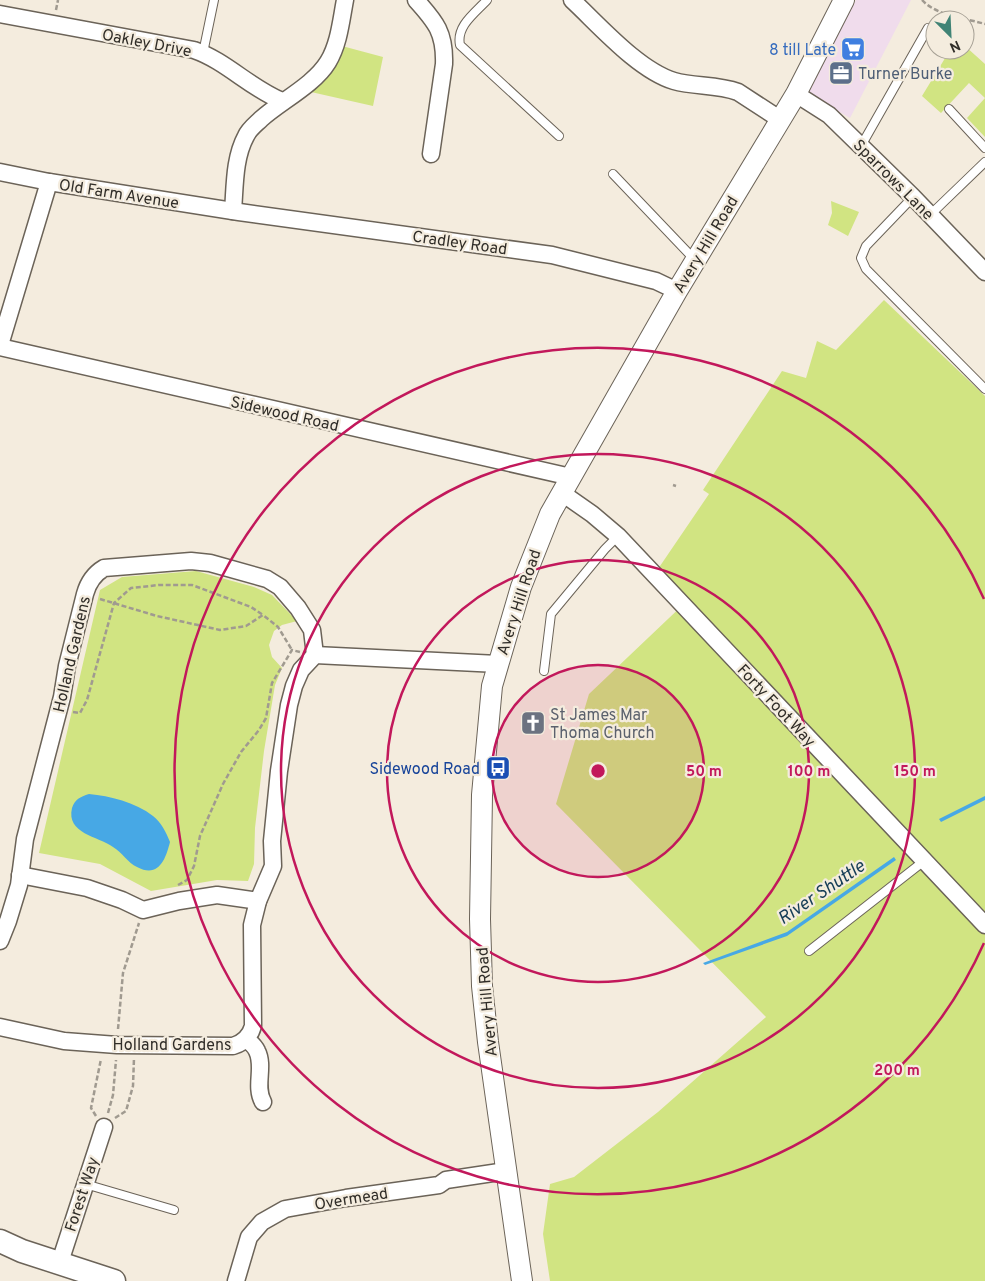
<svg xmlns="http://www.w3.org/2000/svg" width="985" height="1281" font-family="Overpass,sans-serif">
<rect width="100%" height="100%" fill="#f4ecde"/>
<polygon fill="#f0dcec" points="856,0 911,0 850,118 808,94"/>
<g fill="#d1e482">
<path d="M342,46L383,57L373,106L311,92C330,76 333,69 342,46Z"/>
<polygon points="965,46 985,64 985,98 969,83 941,113 922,96 950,50 965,50"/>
<polygon points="985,98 985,137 967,118"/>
<polygon points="831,201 859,212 848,236 828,225 832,213"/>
<polygon points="884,300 985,396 985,1281 550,1281 543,1234 550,1184 574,1177 658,1112 766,1017 556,804 589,694 688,600 658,569 709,494 703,490 782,371 806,378 817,341 836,350"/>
<polygon points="196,571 254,587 272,595 297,621 282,625 274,631 269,645 272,657 282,668 275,685 264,751 255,828 254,864 248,881 217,880 151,891 100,864 39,853 100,590 122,577"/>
</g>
<g fill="#47a8e5">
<path d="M89,794C110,796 135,802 153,816C161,822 166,832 170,842C166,858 159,879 137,867C128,863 122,852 113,847C98,836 66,834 72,808C75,799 80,797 89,794Z"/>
<polygon points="985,796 985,800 941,822 939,819"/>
<polygon points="894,857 896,860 787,936 705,965 703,963 787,932"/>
</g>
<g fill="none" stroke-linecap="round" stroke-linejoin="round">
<defs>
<g id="service">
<path d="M487,0C475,13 456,26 460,45L559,136"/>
<polyline points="203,53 214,0"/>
<polyline points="949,109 985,148"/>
<polyline points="861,146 928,28"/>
<polyline points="613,174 694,259"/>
<polyline points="913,197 866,246 861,258 866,269 985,389"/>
<polyline points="930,215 985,162"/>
<polyline points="544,671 551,614 605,549 618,536"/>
<polyline points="809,951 924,861"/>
<polyline points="85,1184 174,1210"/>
</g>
<g id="minor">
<path d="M416,0C436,22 445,33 444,64L431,154"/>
<path d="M572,0C599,25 638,70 674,81C695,87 717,84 738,92L781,120"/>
<path d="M0,14L194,50C226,61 250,88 282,101"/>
<polyline points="796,94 829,115 913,197 985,272"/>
<polyline points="0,172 49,182 239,212 552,255 656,281 677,291"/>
<path d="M233,211C235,186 234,158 246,136C249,129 256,124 261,119C281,101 314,85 328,62C339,44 341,21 345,0"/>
<polyline points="0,345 49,182"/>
<polyline points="0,347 571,477"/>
<polyline points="562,493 592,514 618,536 985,925"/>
<polyline points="20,875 87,888 122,900 143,910 179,901 217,895 258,901"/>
<path d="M0,941L8,921L19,885L25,839L62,697L67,666L85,594C88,583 94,574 104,568L191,561L210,563L267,579L280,587L298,608L312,630L315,655"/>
<path d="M0,1027L64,1041L117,1045L233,1046C243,1043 250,1037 253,1026L252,925L258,901L273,866L272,841L279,771L289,705L294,686L301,670L315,655L498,664"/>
<path d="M246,1039C250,1042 255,1046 257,1051C265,1067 254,1086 263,1102"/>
<polyline points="60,1262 104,1127"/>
<polyline points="236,1281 249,1237 262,1222 285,1209 346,1198 439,1185 446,1180 506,1171"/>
</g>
<polyline id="tertiary" points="522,1281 488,1042 482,986 480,919 482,795 492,686 521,587 550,514 677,291 796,94 844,0"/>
<polyline id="secondary" points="0,1241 22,1251 114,1281"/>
</defs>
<use href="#service" stroke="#6b6358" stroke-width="10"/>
<use href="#minor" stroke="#6b6358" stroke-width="19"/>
<use href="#tertiary" stroke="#6b6358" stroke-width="22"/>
<use href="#secondary" stroke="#6b6358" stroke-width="25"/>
<g stroke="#a09a90" stroke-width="2.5" stroke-dasharray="5 2.5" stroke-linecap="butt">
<path d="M922,0C937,16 965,18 985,24"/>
<polyline points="56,10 58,0"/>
<polyline points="673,485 676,486"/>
<polyline points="100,599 157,616 220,630 246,626 263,615 278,627 292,650"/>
<polyline points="73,712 80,713 87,700 114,603 131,588 159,585 192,585 251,607 263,615"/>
<polyline points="178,885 187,880 194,866 200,836 223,784 241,752 259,730 266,718 272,683 292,650 300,652"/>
<polyline points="118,1029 123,973 139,923"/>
<polyline points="108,1113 113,1095 116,1060"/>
<polyline points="96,1116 91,1108 101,1059"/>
<polyline points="115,1118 126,1111 133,1086 134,1058"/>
</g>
<use href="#service" stroke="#fff" stroke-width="8"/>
<use href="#minor" stroke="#fff" stroke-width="16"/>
<use href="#tertiary" stroke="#fff" stroke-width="20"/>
<use href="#secondary" stroke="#fff" stroke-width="22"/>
</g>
<circle cx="598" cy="771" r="106" fill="#c2185b" fill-opacity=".12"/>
<g fill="none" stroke="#c2185b" stroke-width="2.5">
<circle cx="598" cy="771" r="106"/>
<circle cx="598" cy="771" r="211"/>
<circle cx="598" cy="771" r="317"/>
<path d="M984 943A423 423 0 1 1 984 599"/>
</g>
<defs>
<symbol id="supermarket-square" viewBox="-11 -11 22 22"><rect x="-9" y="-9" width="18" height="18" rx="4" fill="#3f7fe0" stroke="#f4ecde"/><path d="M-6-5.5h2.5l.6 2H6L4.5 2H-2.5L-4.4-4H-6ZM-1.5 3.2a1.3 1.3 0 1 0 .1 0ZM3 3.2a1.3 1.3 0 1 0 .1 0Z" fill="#fff"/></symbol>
<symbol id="office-square" viewBox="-11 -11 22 22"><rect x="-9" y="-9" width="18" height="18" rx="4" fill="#5c6f8a" stroke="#f4ecde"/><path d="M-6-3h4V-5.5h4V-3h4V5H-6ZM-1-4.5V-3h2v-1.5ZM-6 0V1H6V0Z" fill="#fff"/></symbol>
<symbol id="church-square" viewBox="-11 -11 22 22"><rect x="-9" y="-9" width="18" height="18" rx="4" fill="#6b7280" stroke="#f4ecde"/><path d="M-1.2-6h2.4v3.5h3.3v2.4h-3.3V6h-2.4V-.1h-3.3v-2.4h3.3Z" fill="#fff"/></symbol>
<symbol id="bus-square" viewBox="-11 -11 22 22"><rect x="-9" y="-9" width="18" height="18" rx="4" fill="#1a4fb4" stroke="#f4ecde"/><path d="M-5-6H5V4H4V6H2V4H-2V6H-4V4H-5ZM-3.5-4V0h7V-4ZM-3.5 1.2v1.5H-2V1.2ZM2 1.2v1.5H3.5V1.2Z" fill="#fff"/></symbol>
</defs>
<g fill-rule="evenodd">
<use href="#supermarket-square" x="839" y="35" width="28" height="28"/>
<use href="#office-square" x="827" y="59" width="28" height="28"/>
<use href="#church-square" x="519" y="709" width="28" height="28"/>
<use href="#bus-square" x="484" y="754" width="28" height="28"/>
</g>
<g text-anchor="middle" stroke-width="4.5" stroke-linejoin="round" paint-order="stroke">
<g font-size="16" fill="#302d28" stroke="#f4ecde">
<text transform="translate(147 42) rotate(11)" y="6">Oakley Drive</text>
<text transform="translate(894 179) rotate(45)" y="6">Sparrows Lane</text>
<text transform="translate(119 193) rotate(9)" y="6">Old Farm Avenue</text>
<text transform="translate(460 242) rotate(8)" y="6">Cradley Road</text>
<text transform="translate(705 244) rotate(-59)" y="6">Avery Hill Road</text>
<text transform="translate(285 413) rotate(13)" y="6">Sidewood Road</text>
<text transform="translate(518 602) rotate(-72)" y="6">Avery Hill Road</text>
<text transform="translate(71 654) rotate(-77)" y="6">Holland Gardens</text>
<text transform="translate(777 705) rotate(47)" y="6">Forty Foot Way</text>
<text transform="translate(486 1002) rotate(-95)" y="6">Avery Hill Road</text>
<text x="172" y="1050">Holland Gardens</text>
<text transform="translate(81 1194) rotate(-72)" y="6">Forest Way</text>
<text transform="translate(351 1198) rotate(-9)" y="6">Overmead</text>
</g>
<g font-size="16" fill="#366cbe" stroke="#f4ecde" text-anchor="end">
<text x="836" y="55">8 till Late</text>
</g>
<g font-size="16" fill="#4e5e75" stroke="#f4ecde" text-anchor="start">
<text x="858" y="79">Turner Burke</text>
</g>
<g font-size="16" fill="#5b616d" stroke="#f4ecde" text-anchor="start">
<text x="550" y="720">St James Mar<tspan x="550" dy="18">Thoma Church</tspan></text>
</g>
<g font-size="16" fill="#164399" stroke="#f4ecde" text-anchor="end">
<text x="480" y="774">Sidewood Road</text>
</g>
<g font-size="18" font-style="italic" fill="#153d56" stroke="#f4ecde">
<text transform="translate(821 892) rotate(-34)" y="6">River Shuttle</text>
</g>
</g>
<circle cx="598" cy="771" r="8" fill="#c2185b" stroke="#f4ecde" stroke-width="2.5"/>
<g font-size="15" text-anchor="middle" font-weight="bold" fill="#c2185b" stroke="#f4ecde" stroke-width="4.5" stroke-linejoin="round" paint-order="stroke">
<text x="704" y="776">50 m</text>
<text x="809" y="776">100 m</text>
<text x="915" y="776">150 m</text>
<text x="897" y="1075">200 m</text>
</g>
<g transform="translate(950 35) rotate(156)"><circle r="24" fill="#f4ecde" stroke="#a6a095"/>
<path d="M0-4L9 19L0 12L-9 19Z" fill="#408375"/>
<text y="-8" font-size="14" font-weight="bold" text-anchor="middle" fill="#302d28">N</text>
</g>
</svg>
